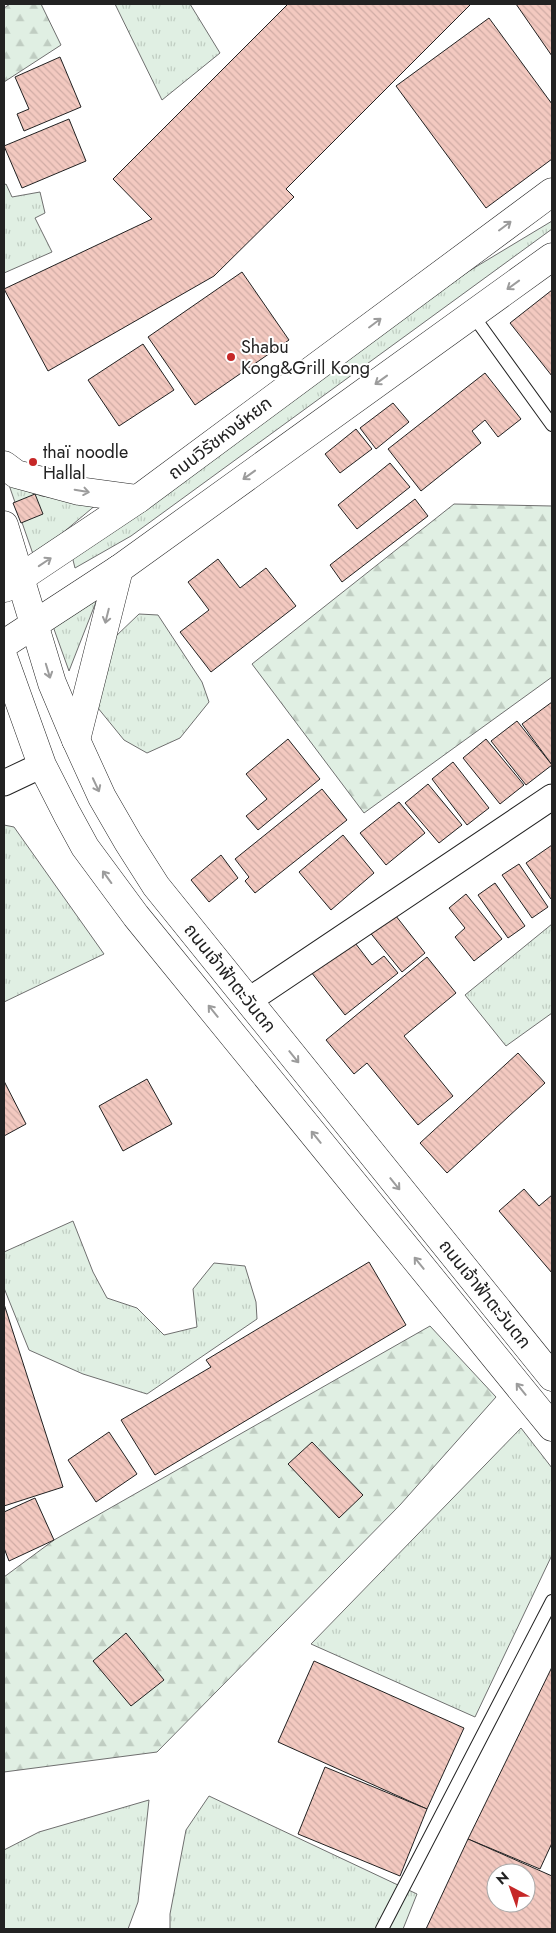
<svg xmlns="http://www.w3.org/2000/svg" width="556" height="1933" font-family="Jost,'Noto Sans Thai',sans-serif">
<defs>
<pattern id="grass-tufts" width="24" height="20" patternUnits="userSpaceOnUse" patternTransform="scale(1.25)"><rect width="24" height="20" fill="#e0efe3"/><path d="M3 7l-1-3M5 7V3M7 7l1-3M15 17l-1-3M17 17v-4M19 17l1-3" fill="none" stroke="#c0cdc2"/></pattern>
<pattern id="forest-firs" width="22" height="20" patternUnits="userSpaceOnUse" patternTransform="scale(1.25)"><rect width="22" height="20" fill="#e0efe3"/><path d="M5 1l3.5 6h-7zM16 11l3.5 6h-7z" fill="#c0cdc2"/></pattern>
<pattern id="building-back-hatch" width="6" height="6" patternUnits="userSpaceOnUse" patternTransform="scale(1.25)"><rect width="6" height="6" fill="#f3c9c0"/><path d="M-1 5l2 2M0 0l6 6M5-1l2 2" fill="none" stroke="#d0aca5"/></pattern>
</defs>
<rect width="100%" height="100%" fill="#fff"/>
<g fill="url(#grass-tufts)" stroke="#6f6f6f">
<polygon points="115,4 190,4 220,53 162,100"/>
<polygon points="6,184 12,197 40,192 45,213 35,218 52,252 4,273 4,185"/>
<polygon points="552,221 552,229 131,536 75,568 72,556 469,271"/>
<polygon points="9,485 42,496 97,504 34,557"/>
<polygon points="103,584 69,671 45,604"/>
<polygon points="139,614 158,615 202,682 209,702 180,738 147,753 124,740 89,697 115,637"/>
<polygon points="4,825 14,827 104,954 4,1002"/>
<polygon points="552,924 552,1013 506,1046 465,995"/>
<polygon points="73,1221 93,1272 107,1298 137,1308 164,1335 197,1327 193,1289 214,1263 245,1266 256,1302 257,1319 147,1394 83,1374 29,1350 4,1288 4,1252"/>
<polygon points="521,1428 552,1468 552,1555 475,1717 311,1644"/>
<polygon points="209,1796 417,1894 403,1929 170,1929 170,1914 186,1830"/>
<polygon points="149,1800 138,1902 128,1929 4,1929 4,1850 39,1832"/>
</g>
<g fill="url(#forest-firs)" stroke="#6f6f6f">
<polygon points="10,4 41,4 61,45 4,82 4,8"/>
<polygon points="454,504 552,506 552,677 364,813 252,664"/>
<polygon points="430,1326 496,1397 400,1505 157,1752 4,1772 4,1577 54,1540"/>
</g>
<g fill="url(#building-back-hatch)" stroke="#222" fill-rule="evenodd">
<polygon points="288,4 471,4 286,189 294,197 214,276 48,371 4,289 152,219 113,179"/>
<polygon points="516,4 552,4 552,56"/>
<polygon points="489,18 552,104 552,159 486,208 396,86"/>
<polygon points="60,57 81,107 24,131 17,114 29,109 15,77"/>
<polygon points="69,119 86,161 22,188 4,146"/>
<polygon points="242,272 289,340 195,405 148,337"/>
<polygon points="552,290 552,376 510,323"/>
<polygon points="143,344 174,390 119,426 88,380"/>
<polygon points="485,373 521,419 498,437 485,420 472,431 481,443 421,491 388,449"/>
<polygon points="393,403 409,422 376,449 360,428"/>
<polygon points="356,429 372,449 340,473 325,454"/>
<polygon points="390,463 410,487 357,529 338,505"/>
<polygon points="35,494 43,514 21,523 13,503"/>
<polygon points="415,499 428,516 342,582 330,565"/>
<polygon points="218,559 240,588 266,568 296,606 211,672 180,632 209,610 188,582"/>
<polygon points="552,702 552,765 522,724"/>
<polygon points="517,721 552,765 526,785 491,741"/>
<polygon points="288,739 320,779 258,830 246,816 267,799 246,774"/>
<polygon points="486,739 524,785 500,804 463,758"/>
<polygon points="453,762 489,808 467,825 432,779"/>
<polygon points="428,784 462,825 439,843 405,803"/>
<polygon points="322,789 347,820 255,893 245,881 249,877 235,859"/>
<polygon points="399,802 425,833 386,865 360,833"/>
<polygon points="343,835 374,873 331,910 299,872"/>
<polygon points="552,845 552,898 551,899 526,863"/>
<polygon points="221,855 238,878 209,902 191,880"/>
<polygon points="519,864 548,907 532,918 502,875"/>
<polygon points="495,883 525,926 508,938 478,895"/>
<polygon points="466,894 502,939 474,961 455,937 465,928 449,908"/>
<polygon points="392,911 425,953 402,972 368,930"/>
<polygon points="352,939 372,965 384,956 398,973 345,1015 311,972"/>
<polygon points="427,957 456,993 404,1036 453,1096 418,1125 367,1063 354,1074 326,1040"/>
<polygon points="518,1053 545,1083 447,1173 420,1143"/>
<polygon points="147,1079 172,1124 123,1151 99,1106"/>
<polygon points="4,1081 26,1124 4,1136"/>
<polygon points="524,1189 539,1206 552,1195 552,1273 499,1211"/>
<polygon points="369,1262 406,1325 155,1475 121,1420 211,1367 206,1360"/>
<polygon points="4,1304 63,1487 4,1506"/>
<polygon points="109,1432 137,1474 96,1502 68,1460"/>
<polygon points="312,1442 363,1495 339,1518 288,1464"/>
<polygon points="35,1498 54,1540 9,1561 4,1548 4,1512"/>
<polygon points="126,1633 164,1680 131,1706 93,1661"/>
<polygon points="314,1661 464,1728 427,1809 278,1742"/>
<polygon points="552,1667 552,1843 540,1869 468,1839"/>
<polygon points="325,1767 427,1809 400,1876 298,1834"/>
<path d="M468,1839L552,1876V1929H426ZM496,1873H526V1903H496Z"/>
</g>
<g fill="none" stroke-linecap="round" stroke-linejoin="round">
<defs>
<g id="lane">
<polyline points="472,314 552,425"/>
<polyline points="382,1929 552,1601"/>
</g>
<g id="street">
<polyline points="4,783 42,765"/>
<polyline points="248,1001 552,797"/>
</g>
<g id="secondary">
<polyline points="4,465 16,474 79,491 138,499"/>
<polyline points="4,525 52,683 76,740 102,797 128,842 156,886 552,1377"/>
<polyline points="5,588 138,499 552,192"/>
<polyline points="4,644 119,569 552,257"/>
<polyline points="4,659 42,765 67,814 85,847 136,916 552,1427"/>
<polyline points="76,740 119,569"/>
</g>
</defs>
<use href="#lane" stroke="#222" stroke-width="14"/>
<use href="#street" stroke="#222" stroke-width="27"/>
<use href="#secondary" stroke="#222" stroke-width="29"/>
<use href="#lane" stroke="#fff" stroke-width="12"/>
<use href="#street" stroke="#fff" stroke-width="25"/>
<use href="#secondary" stroke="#fff" stroke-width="28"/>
</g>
<defs><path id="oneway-shaft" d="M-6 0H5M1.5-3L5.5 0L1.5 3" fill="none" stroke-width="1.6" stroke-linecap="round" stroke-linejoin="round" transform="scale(1.25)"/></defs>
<g stroke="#9c9c9c">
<use href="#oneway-shaft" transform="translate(505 226) rotate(-37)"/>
<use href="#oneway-shaft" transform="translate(513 285) rotate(144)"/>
<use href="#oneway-shaft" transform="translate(375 323) rotate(-37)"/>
<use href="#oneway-shaft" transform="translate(381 380) rotate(144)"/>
<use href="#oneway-shaft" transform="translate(249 475) rotate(144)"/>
<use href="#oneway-shaft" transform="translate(82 491) rotate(10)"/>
<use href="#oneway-shaft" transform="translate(45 562) rotate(-34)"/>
<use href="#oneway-shaft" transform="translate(107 616) rotate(104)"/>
<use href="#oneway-shaft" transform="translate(48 671) rotate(73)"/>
<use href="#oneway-shaft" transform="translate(96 785) rotate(65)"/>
<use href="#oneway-shaft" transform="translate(107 877) rotate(-126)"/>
<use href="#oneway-shaft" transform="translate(213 1011) rotate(-129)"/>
<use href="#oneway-shaft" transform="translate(294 1057) rotate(51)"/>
<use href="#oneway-shaft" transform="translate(316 1137) rotate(-129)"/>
<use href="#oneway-shaft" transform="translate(395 1184) rotate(51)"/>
<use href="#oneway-shaft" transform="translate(419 1263) rotate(-129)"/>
<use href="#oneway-shaft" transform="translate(521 1389) rotate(-129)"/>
</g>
<g fill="#c62828" stroke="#fff" stroke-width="2">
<circle cx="231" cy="357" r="5"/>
<circle cx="33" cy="462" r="5"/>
</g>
<g text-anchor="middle" stroke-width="4" stroke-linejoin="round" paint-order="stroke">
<g font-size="18" fill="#222" stroke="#fff" text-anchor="start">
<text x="241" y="353">Shabu<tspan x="241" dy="21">Kong&amp;Grill Kong</tspan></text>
<text x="43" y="458">thaï noodle<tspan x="43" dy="21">Hallal</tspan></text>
</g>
<g font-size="18" fill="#222" stroke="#fff">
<text transform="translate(220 438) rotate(-37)" y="6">ถนนวิรัชหงษ์หยก</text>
<text transform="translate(230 978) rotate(51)" y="6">ถนนเจ้าฟ้าตะวันตก</text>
<text transform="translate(485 1294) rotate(51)" y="6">ถนนเจ้าฟ้าตะวันตก</text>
</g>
</g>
<rect width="556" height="1933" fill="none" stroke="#222222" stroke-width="10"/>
<g transform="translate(511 1888) rotate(319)"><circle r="24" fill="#ffffff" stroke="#a7a7a7"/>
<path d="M0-4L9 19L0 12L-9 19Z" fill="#c62828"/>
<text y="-8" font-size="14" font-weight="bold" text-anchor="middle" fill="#222222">N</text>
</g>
</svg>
